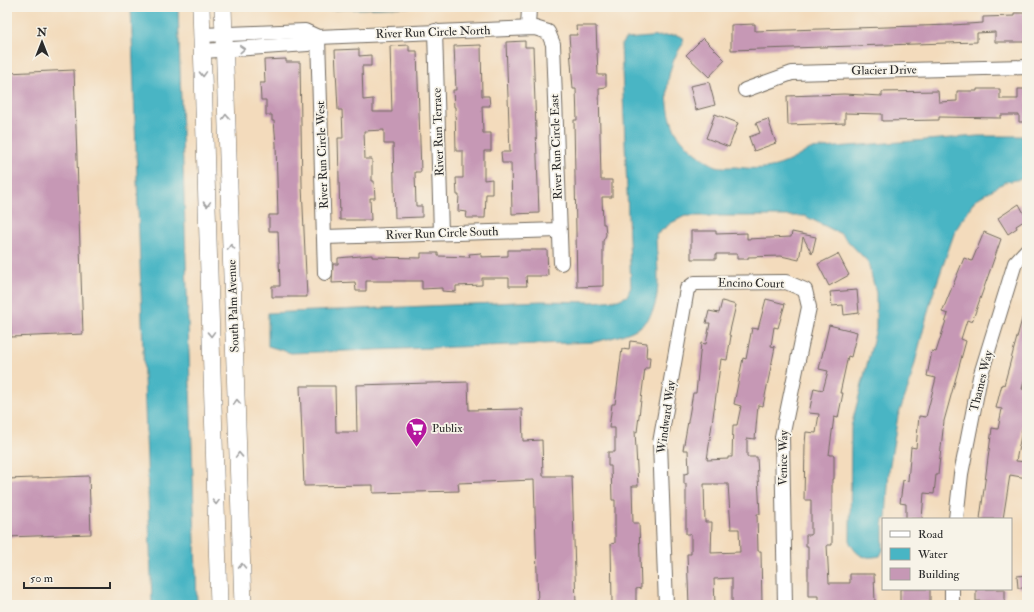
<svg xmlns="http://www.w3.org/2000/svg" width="1034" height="612" font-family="'IM FELL Double Pica',serif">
<rect width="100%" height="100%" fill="#f7f3e8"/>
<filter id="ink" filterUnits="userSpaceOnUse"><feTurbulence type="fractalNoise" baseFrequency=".025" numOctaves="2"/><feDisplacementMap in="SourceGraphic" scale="8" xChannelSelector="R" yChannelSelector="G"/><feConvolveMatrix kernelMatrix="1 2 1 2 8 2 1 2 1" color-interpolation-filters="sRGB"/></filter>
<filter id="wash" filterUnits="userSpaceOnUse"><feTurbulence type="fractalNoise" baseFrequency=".012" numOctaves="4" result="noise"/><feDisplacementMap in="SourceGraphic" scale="16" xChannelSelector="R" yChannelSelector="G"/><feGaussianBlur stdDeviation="0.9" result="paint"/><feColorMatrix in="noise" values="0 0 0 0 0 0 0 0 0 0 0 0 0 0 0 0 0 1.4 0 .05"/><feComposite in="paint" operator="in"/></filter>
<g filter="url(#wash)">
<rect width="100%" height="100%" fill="#f3dbbc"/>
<g fill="#48b5c4" stroke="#3a7078">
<polygon points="131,7 178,7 197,605 152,605"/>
<polygon points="271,7 411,7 275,12"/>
<path d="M676,35L682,37L683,44C665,68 663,101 674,128C678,140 703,160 714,165C720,168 729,167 735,167C769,171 782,167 810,149L978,136H1027V178L1005,182L975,200L955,231L931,300L909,386L898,416L889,470L886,519H883V550L880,556C864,559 858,557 850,543L851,427L876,329V293L868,262L841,234L805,216H685L671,223L656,235C656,260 666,309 641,326C630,334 608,339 594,342L291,353L268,346V313L541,301L592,302L618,300L627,296L631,287L621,45L625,39Z"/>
</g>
<g id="blocks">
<g fill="#c698b5" fill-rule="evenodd">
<polygon points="1014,13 1027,13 1026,42 995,42 995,32 977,33 977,42 731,50 731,25 755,24 755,31 952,25 983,23 983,17 1014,16"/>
<polygon points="576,26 596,26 598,75 606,75 606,87 599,88 601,180 612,180 612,197 602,197 603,224 605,224 606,235 603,241 603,286 577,287 574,120 577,120 576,89 573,89 569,35 577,35"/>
<polygon points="703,38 725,60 709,77 686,55"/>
<polygon points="525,41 525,47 533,47 539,213 512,214 511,163 502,163 501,152 510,152 506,42"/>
<polygon points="409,45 409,51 417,51 421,172 415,172 416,206 422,206 422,217 395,218 393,144 384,144 384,130 364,131 365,159 372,159 372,181 374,181 375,198 370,198 371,220 340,220 338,138 343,138 342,110 338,110 335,50 359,49 359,56 371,55 371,66 362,66 363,100 373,99 373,112 392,112 390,46"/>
<polygon points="481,45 482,96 489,96 490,106 482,106 483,133 491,133 491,151 484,151 484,180 492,179 492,194 486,194 485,218 466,218 467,212 458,211 459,195 457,195 456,178 463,178 463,151 456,151 455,107 454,107 453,90 456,90 454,46"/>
<polygon points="286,59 286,62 300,62 302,186 307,297 272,297 272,286 280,286 278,231 269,231 269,215 278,215 276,144 274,121 272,121 272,115 266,115 266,100 261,100 260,83 265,83 264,60"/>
<polygon points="74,70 83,334 11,337 7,221 7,73"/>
<polygon points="709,82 715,105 696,110 690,86"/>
<polygon points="977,89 1000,89 1000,99 1018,99 1018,89 1027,89 1027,122 1019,122 1019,115 1001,115 1001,118 939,117 939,120 882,121 882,114 845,113 845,123 788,125 787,96 844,94 882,96 882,92 938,91 939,102 957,101 957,91 977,91"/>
<polygon points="715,114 738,123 729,147 706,138"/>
<polygon points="768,119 776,143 754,151 749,137 760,133 756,123"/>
<polygon points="1019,204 1027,219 1016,226 1017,228 1008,234 998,218"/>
<polygon points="691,231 716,231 716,234 747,233 747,239 791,237 792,232 816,237 812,254 803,237 799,260 781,256 748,257 748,259 737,259 737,254 716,254 716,259 691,259"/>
<polygon points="984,232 1001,239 972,322 967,320 961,339 966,341 944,421 938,475 936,475 934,494 924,493 922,519 906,519 906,504 900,503 903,480 908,481 911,447 916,448 919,416 926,417 936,378 927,376 932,351 936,352 948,314 942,312 964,258 972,261"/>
<polygon points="508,250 547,250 548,276 526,276 527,286 509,286 509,278 482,278 482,285 456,286 456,292 442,291 442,288 422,289 422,281 366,281 366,291 356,291 355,282 332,283 333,264 338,264 338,258 372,255 372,257 421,258 421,253 438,253 438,256 470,257 469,254 481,253 481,257 508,256"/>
<polygon points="838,254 849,275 829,286 818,264"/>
<polygon points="857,290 859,313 844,315 843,305 832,306 830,292"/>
<path d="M766,299L785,304L778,328L774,327L771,346L775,347L763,406L758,405L755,439L747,438V457H757L760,514H757L758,551H761L762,605H732V578L714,579L715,605H689L687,554H691V534H686V484H684V474L689,473L688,450H683L693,393H696L701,343L706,344L710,323H706L709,311L719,313L722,301L736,305L729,335L731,336L727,360L721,359L707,460L728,459V457H732L733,425H737L741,406L734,404L743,358L746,359L752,328L758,329ZM704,484H728L731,529H739L740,552L711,553L712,522H705Z"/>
<polygon points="1025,308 1027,308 1027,371 1022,389 1027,390 1027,415 1025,415 1016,461 1027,462 1027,478 1010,475 1003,519 980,519 992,428 998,429 1002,409 996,408 1002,384 1004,385"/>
<polygon points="829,325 857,332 851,357 848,356 840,393 843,393 838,418 834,417 829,455 834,455 834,479 832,479 832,545 827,545 829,583 850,583 850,574 874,574 875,603 818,605 818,596 808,596 808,546 806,546 806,535 811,535 811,500 804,500 805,444 806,432 816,433 819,414 809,413 814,388 823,390 828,371 819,369"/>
<polygon points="630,341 647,343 646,357 650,357 649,368 645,368 637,432 635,431 638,486 632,486 633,523 639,523 641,588 636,589 636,602 612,603 611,544 615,543 615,500 612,500 611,466 608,466 608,452 615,452 615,428 609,428 612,404 615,404 622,349 629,350"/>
<polygon points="468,382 469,410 522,409 523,441 542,440 543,476 572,476 576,605 538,605 534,480 458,483 459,491 373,493 373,485 304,486 300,386 335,386 336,432 357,432 356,385"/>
<polygon points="89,476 91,534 7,537 7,479"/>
<polygon points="1027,575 1027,588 1018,588 1017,576"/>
<rect x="900" y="589" width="30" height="13"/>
<polygon points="976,589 1005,589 1005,602 976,601"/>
</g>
</g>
</g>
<g filter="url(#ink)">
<use href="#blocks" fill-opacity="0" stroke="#71695e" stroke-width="1"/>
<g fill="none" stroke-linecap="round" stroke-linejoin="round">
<defs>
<g id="minor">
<polyline points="528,28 529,7"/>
<polyline points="435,31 441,233"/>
<polyline points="202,35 305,31 318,37 535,28 548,32 553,44 561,263"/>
<polyline points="318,37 325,273"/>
<polyline points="203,51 308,44 318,37"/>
<polyline points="745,90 792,73 1027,67"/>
<polyline points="324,237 559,230"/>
<polyline points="956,519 961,474 980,377 1015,263 1027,250"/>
<polyline points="666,605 660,443 687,289 695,283 786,282 805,290 809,307 782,437 785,605"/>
<polyline points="952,605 952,589"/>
</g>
<g id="major">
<polyline points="201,7 219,605"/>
<polyline points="223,7 243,605"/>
</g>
</defs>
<use href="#minor" stroke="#71695e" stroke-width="16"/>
<use href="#major" stroke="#71695e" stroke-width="18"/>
<use href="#minor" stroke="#fff" stroke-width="14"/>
<use href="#major" stroke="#fff" stroke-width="17"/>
</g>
<defs><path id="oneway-chevron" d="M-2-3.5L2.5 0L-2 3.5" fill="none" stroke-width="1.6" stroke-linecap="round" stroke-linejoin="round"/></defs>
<g stroke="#a0a0a0">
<use href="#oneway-chevron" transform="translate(242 49) rotate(-4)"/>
<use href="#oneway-chevron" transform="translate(203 74) rotate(88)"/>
<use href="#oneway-chevron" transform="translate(226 117) rotate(-92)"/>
<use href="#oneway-chevron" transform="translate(207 204) rotate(88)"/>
<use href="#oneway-chevron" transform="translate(231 247) rotate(-92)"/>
<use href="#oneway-chevron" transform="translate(211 334) rotate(88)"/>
<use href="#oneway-chevron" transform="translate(237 402) rotate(-92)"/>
<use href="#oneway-chevron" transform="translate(239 455) rotate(-92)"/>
<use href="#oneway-chevron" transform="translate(216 502) rotate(88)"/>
<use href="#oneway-chevron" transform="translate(242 566) rotate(-91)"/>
</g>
</g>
<defs>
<symbol id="supermarket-pin" viewBox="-11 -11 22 30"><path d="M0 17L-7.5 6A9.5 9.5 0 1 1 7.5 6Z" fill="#b5179e" stroke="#f7f3e8"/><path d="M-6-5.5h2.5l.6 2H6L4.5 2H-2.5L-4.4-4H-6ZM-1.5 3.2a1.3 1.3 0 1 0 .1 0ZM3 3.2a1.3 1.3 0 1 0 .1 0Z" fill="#fff"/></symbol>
</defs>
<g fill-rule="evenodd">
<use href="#supermarket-pin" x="404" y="416" width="25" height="34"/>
</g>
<g text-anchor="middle" stroke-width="3.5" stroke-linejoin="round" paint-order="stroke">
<g font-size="12" fill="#2b2b2b" stroke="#f7f3e8">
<text transform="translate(433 32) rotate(-2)" y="4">River Run Circle North</text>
<text transform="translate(884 70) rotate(-1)" y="4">Glacier Drive</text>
<text transform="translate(438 132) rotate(-92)" y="4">River Run Terrace</text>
<text transform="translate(556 147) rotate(-92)" y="4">River Run Circle East</text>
<text transform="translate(322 155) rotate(-92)" y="4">River Run Circle West</text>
<text transform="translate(442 233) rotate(-2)" y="4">River Run Circle South</text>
<text transform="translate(751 283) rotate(1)" y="4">Encino Court</text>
<text transform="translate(233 306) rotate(-92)" y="4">South Palm Avenue</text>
<text transform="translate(981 381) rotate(-76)" y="4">Thames Way</text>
<text transform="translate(666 417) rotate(-82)" y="4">Windward Way</text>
<text transform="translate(783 458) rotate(-89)" y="4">Venice Way</text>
</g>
<g font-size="12" fill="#2b2b2b" stroke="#f7f3e8" text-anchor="start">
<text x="432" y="432">Publix</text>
</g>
</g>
<rect width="1034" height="612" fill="none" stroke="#f7f3e8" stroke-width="24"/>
<rect x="882" y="518" width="130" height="72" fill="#f7f3e8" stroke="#a5a39c"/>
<rect x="890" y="531" width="20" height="6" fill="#ffffff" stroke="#a5a39c"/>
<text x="918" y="538" font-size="12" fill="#2b2b2b">Road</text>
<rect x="890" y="548" width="20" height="12" fill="#48b5c4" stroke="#a5a39c"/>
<text x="918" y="558" font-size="12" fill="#2b2b2b">Water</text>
<rect x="890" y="568" width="20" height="12" fill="#c698b5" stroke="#a5a39c"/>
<text x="918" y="578" font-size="12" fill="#2b2b2b">Building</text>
<g transform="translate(42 42)" stroke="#f7f3e8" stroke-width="3" paint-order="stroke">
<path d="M0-3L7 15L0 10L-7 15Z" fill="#2b2b2b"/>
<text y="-6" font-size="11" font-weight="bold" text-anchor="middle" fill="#2b2b2b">N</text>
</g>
<path d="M24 582v6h86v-6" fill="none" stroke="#2b2b2b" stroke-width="2"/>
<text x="30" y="582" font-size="12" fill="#2b2b2b" stroke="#f7f3e8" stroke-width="3" paint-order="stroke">50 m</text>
</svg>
